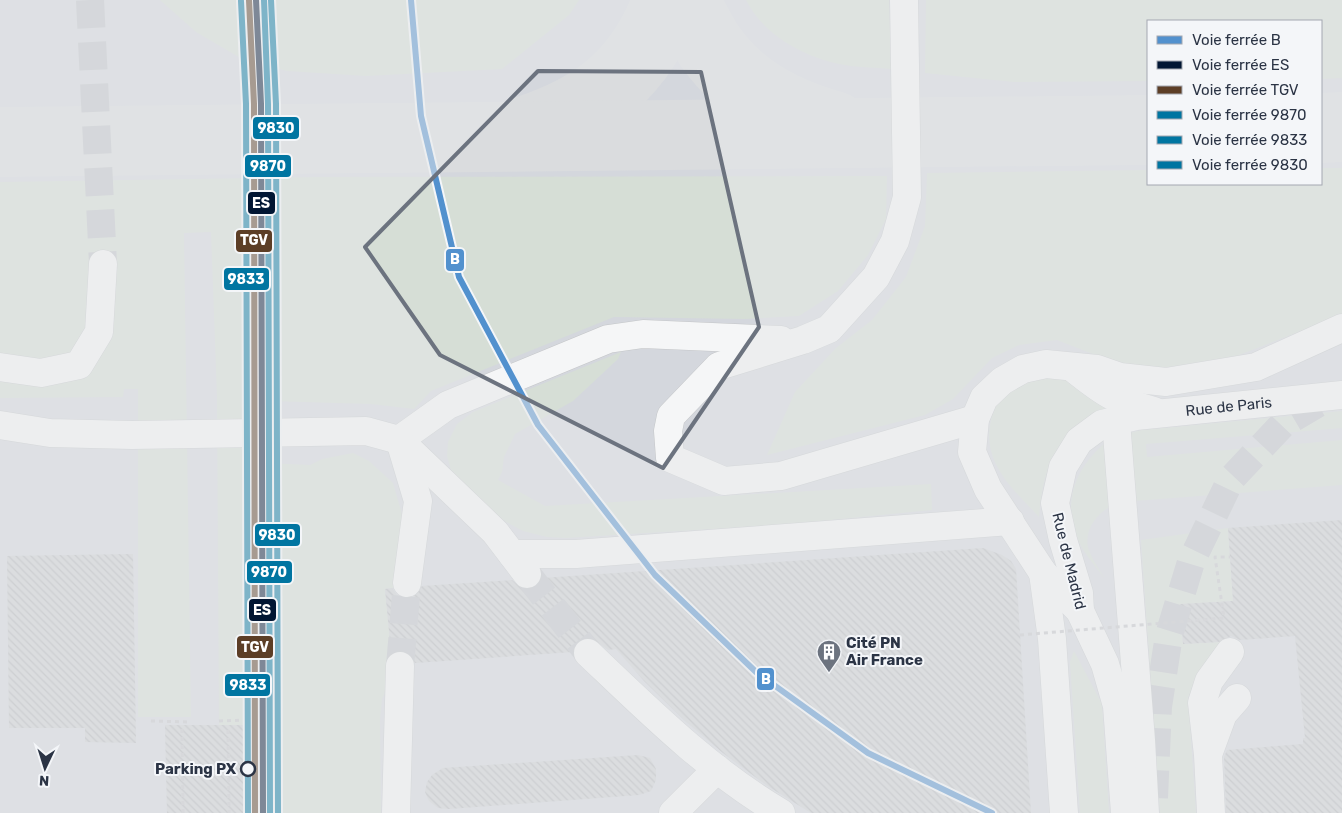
<svg xmlns="http://www.w3.org/2000/svg" width="1342" height="813" font-family="Rubik,sans-serif">
<defs>
<pattern id="building-back-hatch" width="6" height="6" patternUnits="userSpaceOnUse" patternTransform="scale(1.25)"><rect width="6" height="6" fill="#ced0d3"/><path d="M-1 5l2 2M0 0l6 6M5-1l2 2" fill="none" stroke="#b1b3b6"/></pattern>
</defs>
<rect width="100%" height="100%" fill="#e6e8ea"/>
<path fill="#d4d7dd" fill-rule="evenodd" d="M0,0H1342V813H0ZM1148,21H1321V184H1148Z"/>
<g fill="#d6ded6">
<polygon points="160,0 579,0 569,15 502,69 366,76 287,71 244,60 196,32"/>
<path d="M746,0H889L891,69C876,67 860,68 845,65C806,58 765,37 746,0Z"/>
<polygon points="926,0 1342,0 1342,78 1321,79 1321,21 1148,21 1148,81 1014,82 925,73"/>
<polygon points="1321,168 1342,168 1342,315 1234,357 1153,372 1108,360 1057,340 1019,345 992,358 953,399 925,415 767,455 795,392 836,348 872,320 906,277 925,226 927,173 1148,170 1148,184 1321,184"/>
<polygon points="887,176 886,219 868,255 838,291 799,316 745,319 614,317 431,391 414,409 371,404 268,401 266,463 310,465 322,459 353,453 369,461 393,483 406,528 397,552 395,588 385,589 393,664 390,682 382,699 380,719 381,813 246,813 245,726 219,725 217,397 211,232 184,233 191,717 138,717 138,389 124,389 123,397 0,398 0,182 319,177"/>
<polygon points="621,352 618,359 573,401 515,434 504,457 502,472 498,480 545,506 931,484 932,510 790,524 566,538 547,537 523,531 491,514 452,474 447,456 448,442 457,424 473,412"/>
<path d="M1039,376C1072,380 1083,381 1105,409C1056,437 1044,461 1039,517C1013,489 981,462 991,420C993,409 999,397 1007,390C1015,384 1029,380 1039,376Z"/>
<polygon points="1342,411 1342,428 1146,444 1147,457 1342,440 1342,485 1134,501 1126,434 1142,430"/>
<path d="M1104,444L1116,504C1100,510 1084,527 1088,547C1091,558 1099,569 1105,579C1098,570 1090,560 1084,551C1060,513 1071,472 1104,444Z"/>
<polygon points="1228,528 1233,601 1180,605 1183,644 1220,642 1188,697 1196,813 1160,813 1141,540"/>
<polygon points="1074,651 1102,704 1109,813 1080,813 1070,662"/>
</g>
<g fill="none" stroke-linecap="round" stroke-linejoin="round">
<g stroke="#dadcde" stroke-width="70">
<path d="M687,0C688,10 695,19 699,28C726,81 778,111 834,126"/>
<polyline points="1321,128 1342,127"/>
<path d="M525,131C597,108 641,72 668,0"/>
<polyline points="0,142 1148,130"/>
</g>
</g>
<g fill="url(#building-back-hatch)">
<polygon points="1342,520 1342,813 1226,813 1224,757 1227,750 1303,744 1303,738 1305,738 1295,636 1240,640 1231,636 1219,642 1183,644 1180,604 1233,601 1228,528"/>
<polygon points="983,548 1002,555 1011,561 1016,569 1031,813 811,813 766,785 723,753 684,720 644,681 616,649 608,650 592,638 584,638 577,642 573,652 415,663 408,652 400,650 391,653 385,589 392,588 397,595 405,598 413,597 422,586 512,580 521,588 528,590 537,586 542,578"/>
<polygon points="133,554 136,743 85,742 85,728 9,728 7,556"/>
<polygon points="165,725 245,725 246,813 167,813"/>
<polygon points="638,755 650,758 656,769 656,780 651,791 639,795 449,809 438,808 429,801 425,792 427,782 432,775 443,768"/>
</g>
<g fill="none" stroke-linecap="round" stroke-linejoin="round">
<g stroke="#c1c4c9" stroke-width="28" stroke-dasharray="28 14" stroke-linecap="butt">
<polyline points="90,0 103,264"/>
<polyline points="527,574 588,653"/>
<polyline points="400,666 407,583"/>
</g>
<polyline stroke="#c1c4c9" stroke-width="28" stroke-dasharray="28 14" stroke-linecap="butt" points="1154,798 1158,707 1169,635 1191,562 1231,479 1283,424 1334,394"/>
<defs>
<g id="minor">
<polyline points="904,0 907,197 895,241 876,277 829,329 803,340 719,366 671,416 668,431 670,458 724,481 781,476 975,419"/>
<polyline points="0,367 41,373 79,365 99,332 103,264"/>
<path d="M1073,368C1104,393 1116,401 1154,411"/>
<polyline points="1116,421 1141,740 1145,813"/>
<polyline points="0,425 50,433 132,435 366,431 399,440 495,532 527,574"/>
<polyline points="399,440 448,405 608,339 643,334 781,340"/>
<polyline points="400,441 418,501 407,583"/>
<polyline points="512,554 576,554 1010,521"/>
<polyline points="1043,573 1052,639 1064,813"/>
<polyline points="1080,611 1043,573 988,489 972,452 975,419 984,398 1002,381 1023,369 1046,364 1097,369 1120,377 1166,382 1256,367 1342,328"/>
<path d="M588,653C649,711 708,770 781,813"/>
<polyline points="1209,752 1223,714 1237,698"/>
<polyline points="396,813 400,666"/>
<polyline points="673,813 717,769"/>
<path id="s1" d="M1125,813L1117,706L1105,664L1080,611L1079,593L1063,540L1055,503L1063,467L1079,441L1102,424L1136,416L1342,395"/>
<polyline points="1211,813 1208,755 1202,703 1209,681 1230,652"/>
</g>
</defs>
<use href="#minor" stroke="#c4c6c8" stroke-width="29"/>
<g stroke="#c5c6ca" stroke-width="3" stroke-dasharray="4 4" stroke-linecap="butt">
<polyline points="151,721 190,722"/>
<polyline points="219,721 249,720"/>
<polyline points="182,729 183,813"/>
<polyline points="228,730 229,813"/>
</g>
<use href="#minor" stroke="#f5f6f7" stroke-width="28"/>
<polyline stroke="#c5c6ca" stroke-width="3" stroke-dasharray="4 4" stroke-linecap="butt" points="1020,635 1224,618 1215,557 1230,557"/>
<defs>
<polyline id="rail-1" points="411,0 421,116 459,277 538,425 655,575 756,672 868,753 992,813"/>
<polyline id="rail-2" points="256,0 261,104 263,813"/>
<polyline id="rail-3" points="249,0 254,104 255,813"/>
<polyline id="rail-4" points="264,0 268,104 270,813"/>
<polyline id="rail-5" points="241,1 246,104 248,813"/>
<polyline id="rail-6" points="271,0 276,104 278,813"/>
</defs>
<use href="#rail-1" stroke="#f4f6f9" stroke-width="10"/>
<use href="#rail-2" stroke="#f4f6f9" stroke-width="10"/>
<use href="#rail-3" stroke="#f4f6f9" stroke-width="10"/>
<use href="#rail-4" stroke="#f4f6f9" stroke-width="10"/>
<use href="#rail-5" stroke="#f4f6f9" stroke-width="10"/>
<use href="#rail-6" stroke="#f4f6f9" stroke-width="10"/>
<use href="#rail-1" stroke="#5291ce" stroke-width="6"/>
<use href="#rail-2" stroke="#011633" stroke-width="6"/>
<use href="#rail-3" stroke="#5c3e26" stroke-width="6"/>
<use href="#rail-4" stroke="#0075a1" stroke-width="6"/>
<use href="#rail-5" stroke="#0075a1" stroke-width="6"/>
<use href="#rail-6" stroke="#0075a1" stroke-width="6"/>
</g>
<path d="M0 0H1342V813H0ZM538,71L701,72L759,327L663,468L440,355L365,247Z" fill="#e6e8ea" fill-opacity=".55" fill-rule="evenodd"/>
<path fill="none" stroke="#6c737f" stroke-width="4" stroke-linejoin="round" d="M538,71L701,72L759,327L663,468L440,355L365,247Z"/>
<defs>
<symbol id="building-pin" viewBox="-11 -11 22 30"><path d="M0 17L-7.5 6A9.5 9.5 0 1 1 7.5 6Z" fill="#6c737f" stroke="#f4f6f9"/><path d="M-4-6H4V6H1V3H-1V6H-4ZM-2.5-4.3h1.7v1.8h-1.7ZM.8-4.3h1.7v1.8H.8ZM-2.5-1h1.7V.8h-1.7ZM.8-1h1.7V.8H.8Z" fill="#fff"/></symbol>
</defs>
<g fill-rule="evenodd">
<use href="#building-pin" x="815" y="638" width="28" height="38"/>
</g>
<circle fill="#f4f6f9" stroke="#2b3445" stroke-width="2.5" cx="248" cy="769" r="7"/>
<g text-anchor="middle" stroke-width="4" stroke-linejoin="round" paint-order="stroke">
<g font-size="15" fill="#2b3445" stroke="#f4f6f9">
<text dy="5" stroke="none"><textPath href="#s1" startOffset="545">Rue de Paris</textPath></text>
<text transform="translate(1069 561) rotate(76)" y="5">Rue de Madrid</text>
</g>
<g font-size="15" font-weight="bold" fill="#2b3445" stroke="#f4f6f9" text-anchor="start">
<text x="846" y="648">Cité PN<tspan x="846" dy="17">Air France</tspan></text>
</g>
<g font-size="15" font-weight="bold" fill="#2b3445" stroke="#f4f6f9" text-anchor="end">
<text x="236" y="774">Parking PX</text>
</g>
</g>
<g stroke="#f4f6f9" stroke-width="2">
<rect x="252" y="116" width="48" height="24" rx="5" fill="#0075a1"/>
<rect x="244" y="154" width="48" height="24" rx="5" fill="#0075a1"/>
<rect x="247" y="191" width="29" height="24" rx="5" fill="#011633"/>
<rect x="235" y="229" width="38" height="24" rx="5" fill="#5c3e26"/>
<rect x="445" y="248" width="20" height="24" rx="5" fill="#5291ce"/>
<rect x="223" y="267" width="47" height="24" rx="5" fill="#0075a1"/>
<rect x="254" y="523" width="47" height="24" rx="5" fill="#0075a1"/>
<rect x="246" y="560" width="47" height="24" rx="5" fill="#0075a1"/>
<rect x="248" y="598" width="29" height="24" rx="5" fill="#011633"/>
<rect x="236" y="635" width="38" height="24" rx="5" fill="#5c3e26"/>
<rect x="756" y="667" width="19" height="24" rx="5" fill="#5291ce"/>
<rect x="224" y="673" width="47" height="24" rx="5" fill="#0075a1"/>
</g>
<g font-size="14" text-anchor="middle" font-weight="bold" fill="#fff">
<text x="276" y="133">9830</text>
<text x="268" y="171">9870</text>
<text x="261" y="208">ES</text>
<text x="254" y="245">TGV</text>
<text x="455" y="264">B</text>
<text x="246" y="284">9833</text>
<text x="277" y="540">9830</text>
<text x="269" y="577">9870</text>
<text x="262" y="615">ES</text>
<text x="255" y="652">TGV</text>
<text x="766" y="684">B</text>
<text x="248" y="690">9833</text>
</g>
<rect x="1147" y="20" width="175" height="165" fill="#f4f6f9" stroke="#a4a8b1"/>
<rect x="1157" y="36" width="25" height="8" fill="#5291ce" stroke="#a4a8b1"/>
<text x="1192" y="45" font-size="15" fill="#2b3445">Voie ferrée B</text>
<rect x="1157" y="61" width="25" height="8" fill="#011633" stroke="#a4a8b1"/>
<text x="1192" y="70" font-size="15" fill="#2b3445">Voie ferrée ES</text>
<rect x="1157" y="86" width="25" height="8" fill="#5c3e26" stroke="#a4a8b1"/>
<text x="1192" y="95" font-size="15" fill="#2b3445">Voie ferrée TGV</text>
<rect x="1157" y="111" width="25" height="8" fill="#0075a1" stroke="#a4a8b1"/>
<text x="1192" y="120" font-size="15" fill="#2b3445">Voie ferrée 9870</text>
<rect x="1157" y="136" width="25" height="8" fill="#0075a1" stroke="#a4a8b1"/>
<text x="1192" y="145" font-size="15" fill="#2b3445">Voie ferrée 9833</text>
<rect x="1157" y="161" width="25" height="8" fill="#0075a1" stroke="#a4a8b1"/>
<text x="1192" y="170" font-size="15" fill="#2b3445">Voie ferrée 9830</text>
<g transform="translate(45 768) rotate(184)" stroke="#f4f6f9" stroke-width="4" paint-order="stroke">
<path d="M0-4L9 19L0 12L-9 19Z" fill="#2b3445"/>
<text y="-8" font-size="14" font-weight="bold" text-anchor="middle" fill="#2b3445">N</text>
</g>
</svg>
